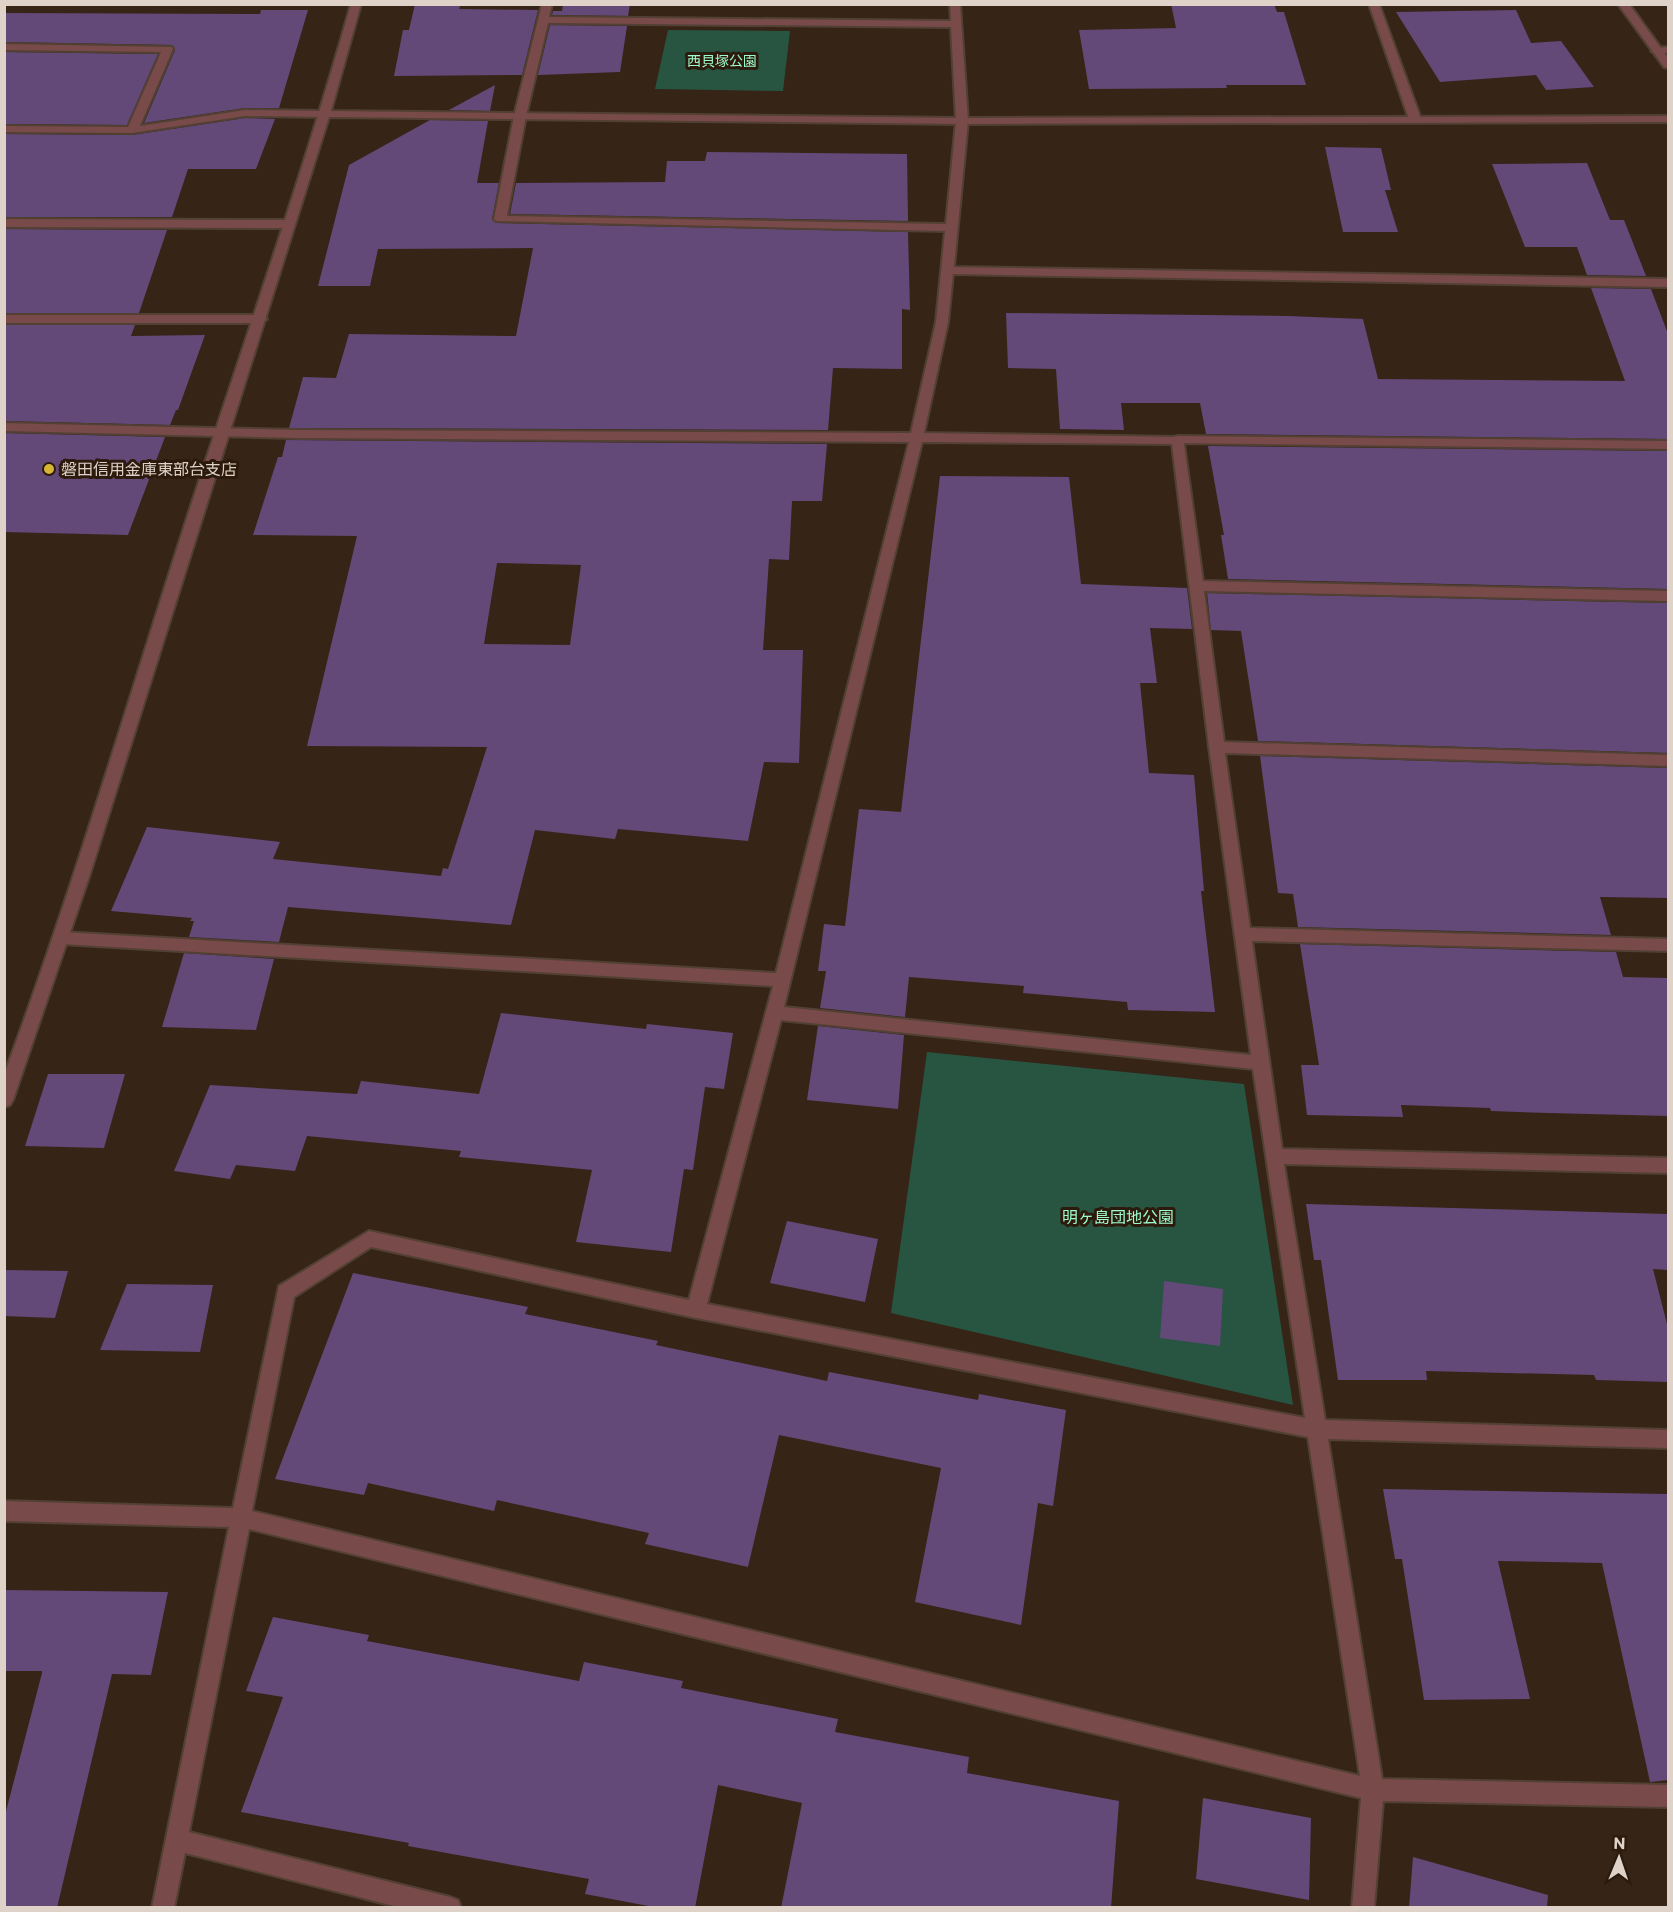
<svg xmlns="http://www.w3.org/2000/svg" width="1673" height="1912" font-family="Commissioner,'Noto Sans JP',sans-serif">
<rect width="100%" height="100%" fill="#362416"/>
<g fill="#275541">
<polygon points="668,30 790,31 783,91 655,89"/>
<polygon points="927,1052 1244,1084 1293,1405 891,1313"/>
</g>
<g fill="#634978" fill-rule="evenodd">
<polygon points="415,4 461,4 459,9 538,10 522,75 394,76 403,30 409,30"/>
<polygon points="563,4 630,4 628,16 552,15 553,11 562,11"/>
<polygon points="1171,4 1274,4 1277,12 1284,12 1306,85 1226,85 1227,88 1089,89 1079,30 1176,28"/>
<polygon points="261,10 308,10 279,108 245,108 144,123 175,50 172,45 4,42 4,13 260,14"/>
<polygon points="1516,10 1531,43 1561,41 1594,87 1546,90 1536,75 1440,82 1396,12"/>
<polygon points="550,25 627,26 620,72 538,75"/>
<polygon points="4,52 158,54 127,125 4,124"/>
<polygon points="495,85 490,111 449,110"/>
<polygon points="245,118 275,119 256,169 188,169 172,217 4,217 4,134 132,135"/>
<polygon points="430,120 488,121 477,183 499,183 492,219 496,223 908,232 910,310 902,309 902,369 833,368 828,430 289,428 303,377 336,378 349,334 516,336 533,248 378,249 370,286 318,286 349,165"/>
<polygon points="1325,147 1381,148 1391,190 1385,190 1398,232 1343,232"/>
<polygon points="707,152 907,154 908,221 510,214 516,183 665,182 667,161 705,161"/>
<polygon points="1587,163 1610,220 1624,220 1646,276 1587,275 1577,247 1525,247 1492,164"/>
<polygon points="4,229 167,230 139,313 4,313"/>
<polygon points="1591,288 1651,289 1668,334 1668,439 1206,434 1200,403 1121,403 1124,430 1060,429 1056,369 1008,368 1006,313 1288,316 1363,319 1378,379 1625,381"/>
<polygon points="4,325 135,325 131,336 205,335 178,410 176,410 170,425 4,421"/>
<polygon points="4,433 165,437 128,535 4,532"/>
<path d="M286,440L827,444L822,501H792L789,560L769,559L763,650H803L799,763L764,762L748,841L618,829L615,839L535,830L511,925L288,907L279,942L189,937L194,921H190L192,918L111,911L147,827L280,842L273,859L441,876L443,868L448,869L487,747L307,746L357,536L253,535L278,457H282ZM497,563L581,565L570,645L484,644Z"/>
<polygon points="1208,446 1668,451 1668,589 1228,579 1221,535 1224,535"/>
<polygon points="940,476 1069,477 1081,584 1187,588 1192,629 1150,628 1157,683 1140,683 1149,773 1194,775 1204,891 1201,891 1215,1012 1128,1010 1127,1002 1023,993 1024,986 909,977 905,1017 820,1008 826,971 818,971 824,924 845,926 859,809 901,812"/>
<polygon points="1207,593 1668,603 1668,753 1258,741 1241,631 1211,630"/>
<polygon points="1260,756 1668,768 1668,898 1600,897 1611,935 1298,927 1293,894 1278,893"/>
<polygon points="1300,944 1616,952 1623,977 1668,978 1668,1116 1549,1113 1491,1111 1490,1108 1401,1105 1403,1117 1307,1115 1301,1065 1319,1065"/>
<polygon points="184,953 274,959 256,1030 162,1027"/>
<polygon points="501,1013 646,1029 647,1024 733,1033 724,1089 705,1087 693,1170 684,1169 671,1252 576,1242 592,1170 459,1157 461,1151 307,1136 295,1171 236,1165 230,1179 174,1171 210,1085 357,1094 361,1081 479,1094"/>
<polygon points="818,1026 904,1035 898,1109 807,1100"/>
<polygon points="48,1074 125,1074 104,1148 25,1146"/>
<polygon points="1306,1204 1668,1214 1668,1270 1653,1269 1668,1328 1668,1382 1596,1380 1594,1375 1426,1371 1427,1380 1338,1380 1321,1260 1314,1260"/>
<polygon points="787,1221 878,1239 865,1302 770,1283"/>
<polygon points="4,1270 68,1271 55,1318 4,1316"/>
<polygon points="353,1273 528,1307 525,1314 658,1341 656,1345 827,1381 829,1372 978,1400 979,1394 1066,1410 1053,1506 1038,1503 1021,1625 915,1602 941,1468 779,1435 748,1567 645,1544 649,1533 497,1500 494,1511 368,1483 364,1495 275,1479"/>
<polygon points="1164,1281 1223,1289 1220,1346 1160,1338"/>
<polygon points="127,1284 213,1285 200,1352 100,1350"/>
<polygon points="1383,1489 1668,1494 1668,1780 1650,1782 1602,1563 1498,1561 1530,1699 1424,1700 1402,1559 1395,1559"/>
<polygon points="4,1590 168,1592 151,1675 112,1674 57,1908 4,1908 4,1819 42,1673 42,1671 4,1671"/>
<polygon points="273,1617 369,1635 367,1641 579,1681 584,1662 683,1681 681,1688 838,1719 835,1732 969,1757 967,1773 1119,1801 1111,1908 781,1908 802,1803 718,1785 695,1908 659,1908 585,1894 589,1879 408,1846 409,1843 241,1812 283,1697 246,1691"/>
<polygon points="1203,1798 1311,1818 1309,1900 1196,1879"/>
<polygon points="1413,1857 1548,1895 1547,1908 1409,1908"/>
</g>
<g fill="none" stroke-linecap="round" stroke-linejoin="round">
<defs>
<g id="minor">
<path d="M542,4H552L549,17L951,21L950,4H960L968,121L954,267L1668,279V287L953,274L948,322L924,433L1183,437L1203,581L1668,591V601L1204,591L1224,742L1668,755V766L1225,753L1250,928L1668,939V951L1252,941L1282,1149L1668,1158V1173L1284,1164L1325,1420L1668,1430V1448L1328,1439L1382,1779L1668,1785V1807L1383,1801L1374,1908H1352L1361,1798L249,1529L189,1832L450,1897L458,1900L461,1908H402L185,1853L174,1908H152L229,1527L4,1521V1501L233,1508L279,1286L369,1231L689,1300L773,986L62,944L56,943L54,938L56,933L62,932L776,973L909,442L297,438L4,431V423L297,430L911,433L936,322L945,231L496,221L494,219L514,116ZM548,23L951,27L956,121L946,224L507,216L526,116ZM922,442L1172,444L1209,747L1251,1055L784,1007ZM781,1020L1253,1069L1305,1418L707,1304ZM371,1247L696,1318L1308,1437L1360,1776L252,1511L294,1297Z"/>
<polygon points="1369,4 1379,4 1421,119 1419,121 1415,122 1409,119"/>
<polygon points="4,44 172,47 173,49 140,126 245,110 327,111 333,114 327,117 245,116 132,133 4,132 4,126 128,127 161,52 4,50"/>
<polygon points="1668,47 1668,53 1656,54 1651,51 1656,48"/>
<polygon points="4,219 289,220 295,224 289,228 4,227"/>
<polygon points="4,315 261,315 267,319 261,323 4,323"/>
</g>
<g id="tertiary">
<path d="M351,4H361L331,111L962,118L1668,116V122L962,124L329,117L90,874L13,1100L10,1105L4,1107V1075C71,895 125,710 184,527C240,353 301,181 351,4Z"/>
<polygon points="1618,4 1629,4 1668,58 1668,68 1664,67"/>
<polygon points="1178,436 1668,441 1668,449 1173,443 1171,440 1173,437"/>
</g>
</defs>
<use href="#minor" stroke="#514033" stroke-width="4"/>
<use href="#tertiary" stroke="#514033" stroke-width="4"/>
<use href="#minor" fill="#784a49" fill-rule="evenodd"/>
<use href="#tertiary" fill="#784a49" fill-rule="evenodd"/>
</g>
<circle fill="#d6b534" stroke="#2c1a0c" stroke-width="2" cx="49" cy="469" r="6"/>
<g text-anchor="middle" stroke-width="6" stroke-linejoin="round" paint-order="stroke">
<g font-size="14" fill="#9cfacd" stroke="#2c1a0c">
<text x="722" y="66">西貝塚公園</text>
</g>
<g font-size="16" fill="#ded2c9" stroke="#2c1a0c" text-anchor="start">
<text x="61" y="475">磐田信用金庫東部台支店</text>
</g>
<g font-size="16" fill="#9cfacd" stroke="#2c1a0c">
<text x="1118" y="1223">明ヶ島団地公園</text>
</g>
</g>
<rect width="1673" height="1912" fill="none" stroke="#ded2c9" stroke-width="12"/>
<g transform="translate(1619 1858) rotate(2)" stroke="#2c1a0c" stroke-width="4.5" paint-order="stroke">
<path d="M0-4.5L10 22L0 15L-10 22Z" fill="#ded2c9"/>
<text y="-9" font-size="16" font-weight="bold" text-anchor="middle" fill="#ded2c9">N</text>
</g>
</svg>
